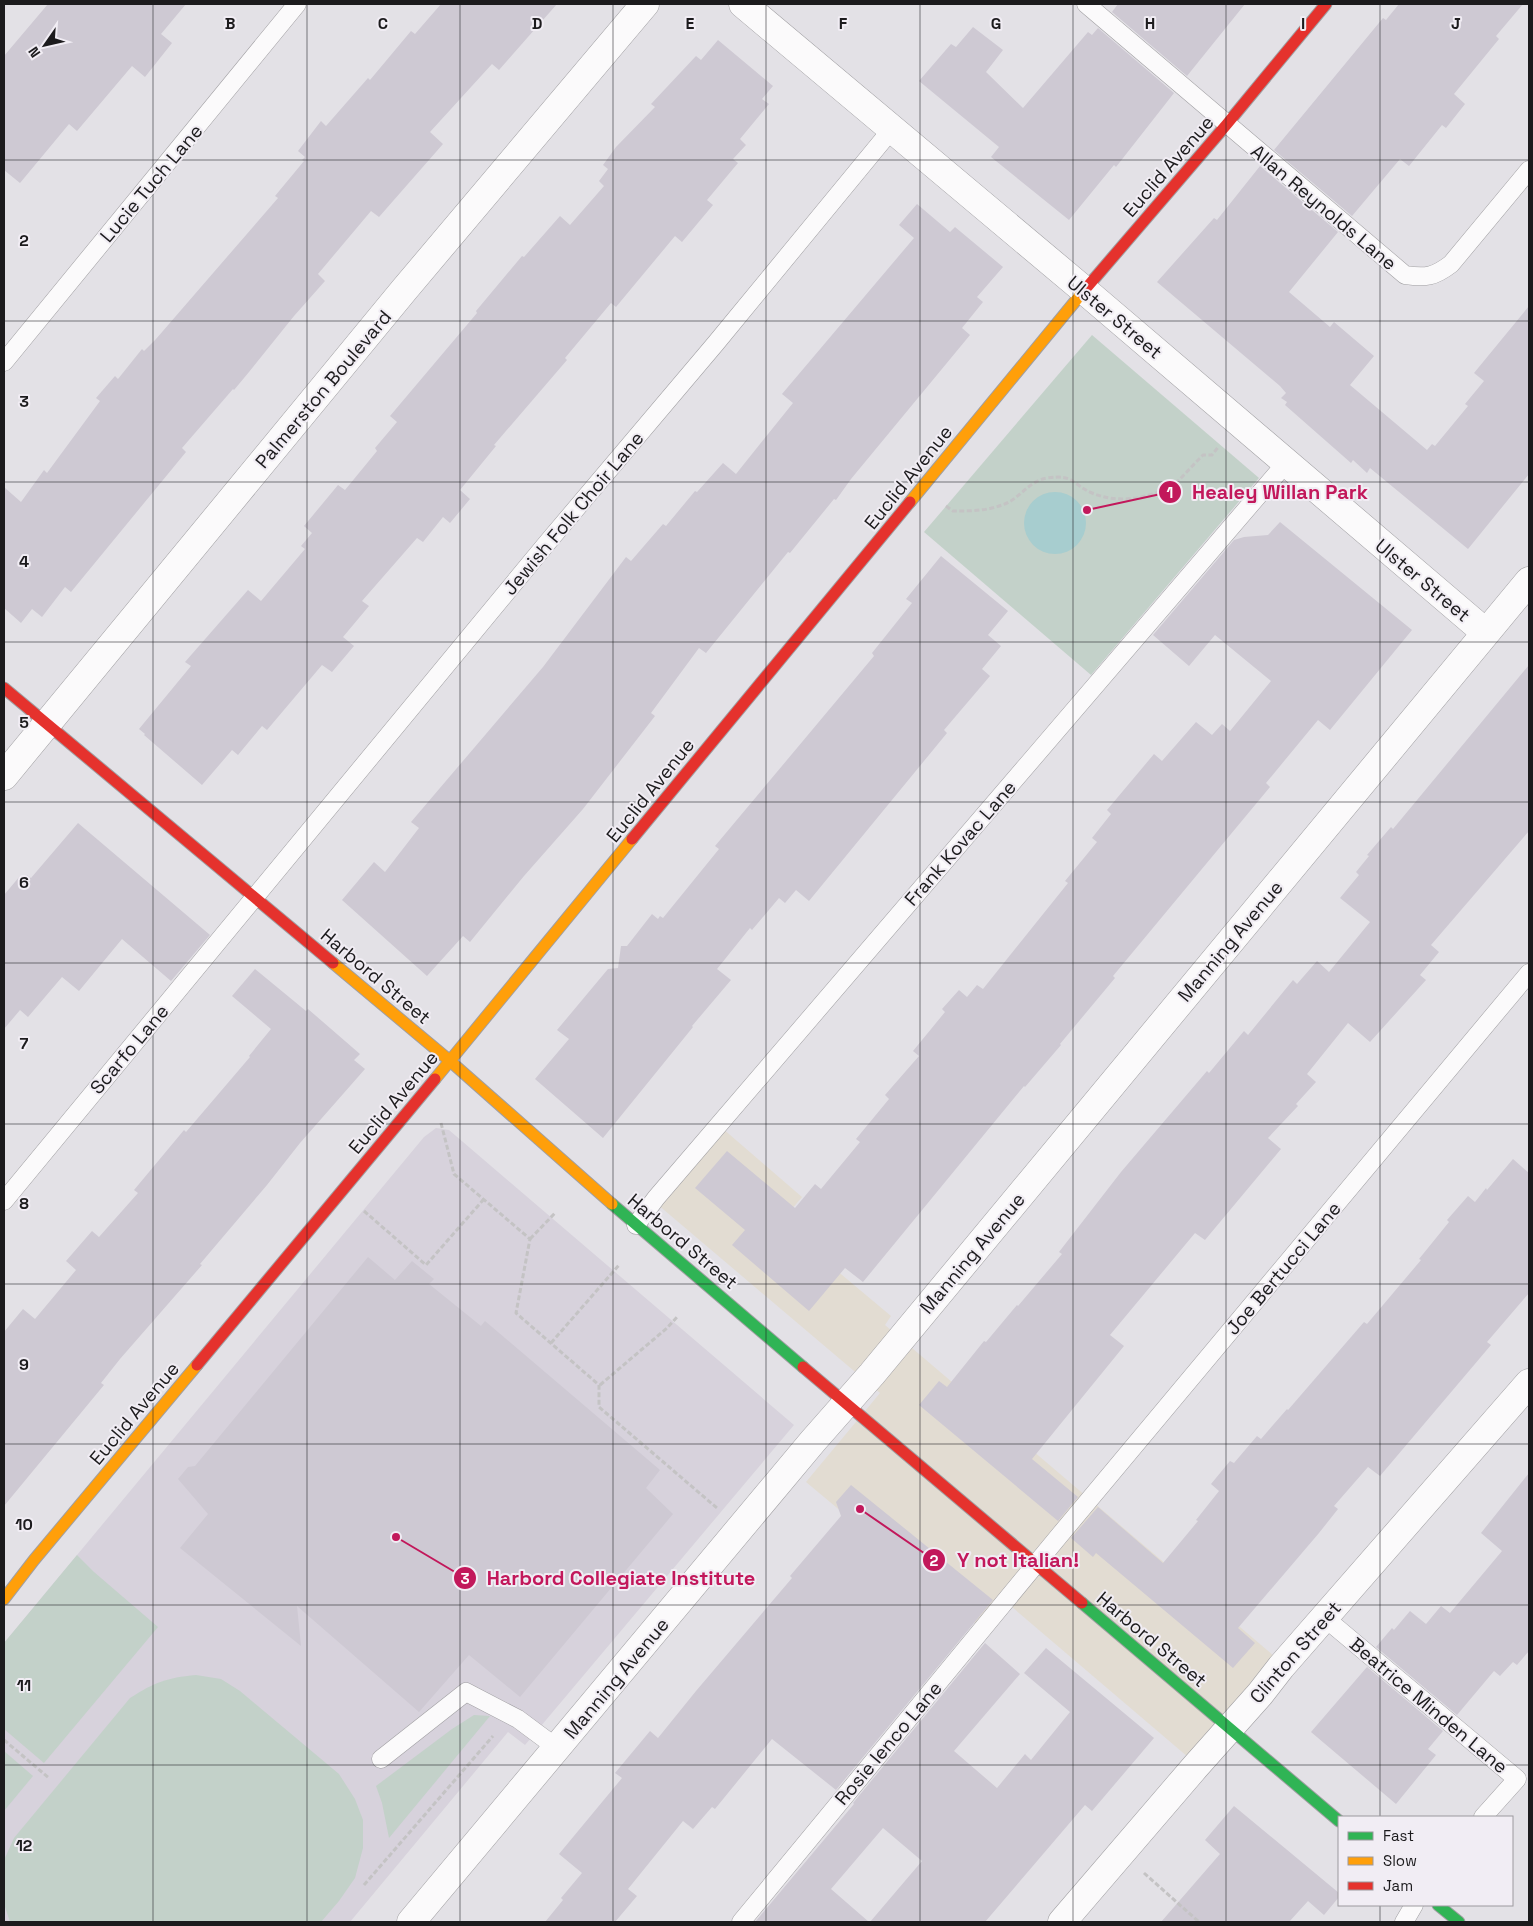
<svg xmlns="http://www.w3.org/2000/svg" width="1533" height="1926" font-family="'Space Grotesk',sans-serif">
<rect width="100%" height="100%" fill="#e3e1e6"/>
<polygon fill="#e2dcd2" points="722,1128 802,1197 780,1223 891,1316 885,1325 1281,1662 1195,1763 1012,1607 988,1634 806,1482 880,1393 657,1204"/>
<polygon fill="#d7d2dc" points="436,1128 449,1130 794,1425 525,1745 508,1732 350,1922 4,1922 4,1643 424,1137"/>
<g fill="#c3d1c9">
<polygon points="1092,335 1259,478 1091,675 924,532"/>
<polygon points="77,1555 94,1572 158,1627 44,1763 4,1729 4,1643"/>
<path d="M196,1675L221,1679L240,1691L339,1774L355,1799L363,1820V1848L355,1878L339,1901L321,1922H10L4,1904V1860L14,1838L130,1698C155,1682 166,1678 196,1675Z"/>
<polygon points="474,1715 490,1716 389,1838 382,1803 376,1786 452,1729"/>
<polygon points="4,1751 33,1776 4,1811"/>
</g>
<circle fill="#a7cdcf" cx="1055" cy="523" r="31"/>
<g fill="#cec9d3">
<polygon points="48,4 186,4 161,34 172,43 145,77 132,66 77,131 69,124 20,183 4,170 4,56"/>
<polygon points="441,4 557,4 499,70 492,64 430,132 443,144 379,217 371,211 318,274 325,281 294,316 249,372 234,390 233,389 182,448 186,452 71,592 65,587 42,617 32,609 21,623 4,608 4,487 21,502 44,470 47,473 100,401 96,398 115,376 118,379 142,349 144,351 156,339 278,198 275,196 304,161 302,160 305,157 298,151 321,121 326,126 368,78 370,80 411,31 415,34"/>
<polygon points="1118,4 1245,4 1187,76 1112,12"/>
<polygon points="1399,4 1523,4 1496,36 1499,39 1454,94 1465,104 1446,128 1442,125 1409,166 1400,159 1352,216 1274,150 1383,18 1386,20"/>
<polygon points="973,27 1003,50 986,72 1023,108 1088,32 1092,35 1098,28 1174,93 1116,167 1114,165 1069,220 991,157 999,147 919,81 951,44 956,47"/>
<polygon points="718,40 773,86 762,99 769,104 740,139 746,145 733,159 738,163 707,200 713,205 682,242 675,236 616,307 611,303 565,358 567,360 494,445 496,446 460,490 470,499 450,523 443,517 423,542 417,538 362,601 369,606 343,637 354,646 332,672 322,665 267,730 262,726 238,755 232,750 202,785 144,735 145,734 139,729 191,666 185,662 248,590 261,601 305,549 301,546 312,533 304,526 338,485 345,490 377,451 375,448 397,422 390,416 477,313 476,311 522,256 524,257 560,216 570,225 604,186 599,181 608,169 603,165 616,147 655,107 651,104 696,56 701,60"/>
<polygon points="1260,166 1338,232 1289,292 1330,327 1334,322 1374,356 1350,385 1427,450 1432,444 1435,446 1468,406 1465,404 1484,381 1474,373 1529,306 1529,474 1468,549 1370,468 1367,473 1353,460 1351,463 1285,405 1287,402 1281,398 1286,393 1280,386 1157,282 1214,218 1217,220"/>
<polygon points="917,204 950,232 955,227 1003,267 977,297 983,302 962,328 970,335 851,479 836,500 834,499 790,553 788,552 706,653 699,648 651,713 655,716 583,809 524,876 470,942 463,936 427,976 342,900 374,862 385,872 419,828 411,822 543,667 626,557 631,561 663,524 666,526 695,491 697,492 723,463 736,474 793,403 782,394 914,238 899,225"/>
<polygon points="1280,522 1412,630 1330,730 1318,720 1266,783 1270,787 1113,976 1115,978 1060,1044 1061,1045 1025,1087 1024,1086 863,1282 845,1268 809,1311 732,1245 745,1230 695,1188 727,1151 795,1208 815,1184 821,1189 860,1142 856,1139 889,1099 885,1095 919,1056 913,1051 945,1012 942,1009 959,990 967,997 977,985 983,989 1068,883 1065,881 1097,842 1092,838 1111,814 1107,810 1154,754 1162,761 1196,722 1212,735 1222,724 1230,731 1271,681 1215,635 1189,666 1153,635 1234,540 1244,537 1268,535"/>
<polygon points="941,556 1008,611 988,635 1001,646 982,669 990,676 944,730 947,733 809,901 796,890 785,903 779,898 752,930 750,928 717,969 731,980 692,1026 693,1027 603,1138 535,1079 569,1039 557,1030 608,969 618,968 621,946 627,946 652,914 658,919 660,916 663,918 719,849 715,846 874,656 872,653 912,603 906,599"/>
<polygon points="1529,665 1529,831 1431,945 1439,952 1420,975 1426,980 1370,1042 1348,1023 1307,1074 1316,1082 1296,1104 1298,1106 1268,1138 1281,1149 1205,1240 1195,1233 1110,1335 1124,1346 1032,1459 1078,1497 1058,1521 919,1405 939,1381 947,1387 984,1341 986,1342 1017,1305 1018,1306 1062,1254 1059,1252 1121,1172 1207,1071 1209,1073 1244,1031 1248,1035 1293,980 1297,984 1317,961 1329,972 1370,922 1340,898 1359,875 1356,872 1369,856 1367,855 1391,827 1393,829"/>
<polygon points="78,823 210,935 171,981 122,939 79,991 62,977 28,1017 20,1010 4,1029 4,895 20,876 24,878 27,875 31,878"/>
<polygon points="255,969 306,1011 308,1009 360,1054 354,1060 365,1069 300,1143 267,1185 200,1264 202,1265 120,1359 101,1383 104,1385 4,1506 4,1332 23,1309 35,1319 76,1270 66,1261 92,1231 99,1237 138,1193 134,1190 184,1130 186,1132 250,1057 249,1056 271,1029 232,996"/>
<polygon points="1513,1159 1529,1173 1529,1293 1487,1342 1491,1345 1380,1476 1368,1467 1334,1506 1338,1509 1319,1533 1238,1628 1255,1643 1233,1668 1096,1553 1093,1557 1071,1538 1098,1507 1163,1563 1198,1521 1196,1520 1219,1491 1211,1484 1230,1461 1234,1463 1257,1436 1261,1439 1287,1409 1288,1410 1364,1322 1367,1324 1421,1260 1419,1259 1449,1222 1447,1220 1468,1196 1475,1202 1486,1188 1487,1190"/>
<polygon points="368,1257 395,1280 412,1261 434,1279 429,1284 481,1326 485,1321 660,1470 646,1488 673,1514 520,1697 469,1655 419,1712 297,1606 301,1646 180,1548 208,1514 178,1479 188,1467 195,1466"/>
<polygon points="1529,1473 1529,1651 1517,1665 1513,1662 1500,1676 1494,1671 1457,1715 1376,1647 1392,1628 1394,1630 1410,1611 1426,1624 1441,1606 1450,1613 1502,1551 1481,1533"/>
<polygon points="851,1485 993,1600 836,1790 772,1739 715,1809 712,1807 693,1829 683,1821 628,1889 637,1896 615,1922 545,1922 563,1900 561,1898 582,1873 559,1854 622,1778 615,1773 650,1731 658,1738 696,1691 792,1578 790,1576 841,1516 836,1502"/>
<polygon points="985,1643 1020,1674 954,1751 997,1788 1025,1754 1031,1760 1070,1712 1024,1673 1046,1648 1154,1738 1092,1811 1085,1805 985,1922 870,1922 922,1861 883,1828 831,1889 869,1922 755,1922 854,1804 853,1803"/>
<polygon points="1367,1667 1443,1731 1428,1749 1436,1755 1396,1804 1311,1732"/>
<polygon points="1234,1806 1339,1893 1339,1897 1324,1915 1308,1901 1289,1922 1161,1922 1220,1854 1205,1840"/>
</g>
<g fill="none" stroke-linecap="round" stroke-linejoin="round">
<defs>
<g id="lane">
<path d="M1086,4L1405,275C1426,278 1434,277 1451,264L1529,170"/>
<polyline points="4,362 297,4"/>
<polyline points="4,1201 547,543 716,343 892,129"/>
<polyline points="636,1225 656,1198 1286,463"/>
<polyline points="1325,1618 1517,1779 1483,1817"/>
<polyline points="381,1759 466,1692 518,1719 557,1748"/>
<polyline points="741,1922 1059,1536 1529,973"/>
<polyline points="1404,1922 1414,1905"/>
</g>
<g id="street">
<polyline points="743,4 1084,290 1485,632"/>
<polyline points="4,776 404,290 645,4"/>
<polyline points="411,1922 813,1441 872,1374 1529,581"/>
<polyline points="1062,1922 1195,1767 1260,1694 1281,1667 1529,1383"/>
</g>
<g id="fast">
<polyline points="612,1204 803,1367"/>
<polyline points="1082,1603 1339,1821"/>
<polyline points="1438,1905 1459,1922"/>
</g>
<g id="slow">
<polyline points="910,502 1082,293"/>
<polyline points="333,963 450,1061 612,1204"/>
<polyline points="435,1079 632,839"/>
<polyline points="4,1599 34,1560 197,1365"/>
</g>
<g id="jam">
<polyline points="1082,293 1227,124 1326,4"/>
<polyline points="4,688 333,963"/>
<polyline points="632,839 910,502"/>
<polyline points="197,1365 435,1079"/>
<polyline points="803,1367 1082,1603"/>
</g>
</defs>
<use href="#lane" stroke="#a09fa2" stroke-width="19"/>
<use href="#street" stroke="#a09fa2" stroke-width="29"/>
<use href="#fast" stroke="#a09fa2" stroke-width="13"/>
<use href="#slow" stroke="#a09fa2" stroke-width="13"/>
<use href="#jam" stroke="#a09fa2" stroke-width="13"/>
<g stroke="#c4c3c4" stroke-width="3" stroke-dasharray="5 2.5" stroke-linecap="butt">
<path d="M946,506L953,511C969,511 987,511 1002,505C1019,500 1028,481 1047,478C1075,474 1071,484 1092,493C1120,505 1156,498 1179,480C1187,472 1195,463 1203,455H1212L1219,446"/>
<polyline points="441,1123 454,1174 530,1239 516,1313 599,1385 599,1407 717,1508"/>
<polyline points="364,1211 426,1265 484,1199"/>
<polyline points="530,1239 556,1212"/>
<polyline points="551,1343 619,1265"/>
<polyline points="600,1385 667,1328 678,1316"/>
<polyline points="4,1740 49,1778"/>
<polyline points="1144,1873 1199,1922"/>
<polyline points="364,1885 493,1736"/>
</g>
<use href="#lane" stroke="#fbfafb" stroke-width="18"/>
<use href="#street" stroke="#fbfafb" stroke-width="28"/>
<use href="#fast" stroke="#30b455" stroke-width="11"/>
<use href="#slow" stroke="#ff9f0a" stroke-width="11"/>
<use href="#jam" stroke="#e5322d" stroke-width="11"/>
</g>
<path fill="none" stroke="#1c1b1d" stroke-width="1" stroke-opacity="0.55" d="M153,4V1922M307,4V1922M460,4V1922M613,4V1922M766,4V1922M920,4V1922M1073,4V1922M1226,4V1922M1380,4V1817M4,160H1529M4,321H1529M4,482H1529M4,642H1529M4,802H1529M4,963H1529M4,1124H1529M4,1284H1529M4,1444H1529M4,1605H1529M4,1765H1529M1380,1905V1922"/>
<g text-anchor="middle" stroke-width="4" stroke-linejoin="round" paint-order="stroke">
<g font-size="19" fill="#1c1b1d" stroke="#f1edf4">
<text transform="translate(1168 166) rotate(-49)" y="7">Euclid Avenue</text>
<text transform="translate(151 183) rotate(-50)" y="7">Lucie Tuch Lane</text>
<text transform="translate(1324 207) rotate(40)" y="7">Allan Reynolds Lane</text>
<text transform="translate(1115 317) rotate(40)" y="7">Ulster Street</text>
<text transform="translate(323 389) rotate(-50)" y="7">Palmerston Boulevard</text>
<text transform="translate(908 477) rotate(-51)" y="7">Euclid Avenue</text>
<text transform="translate(573 513) rotate(-50)" y="7">Jewish Folk Choir Lane</text>
<text transform="translate(1423 580) rotate(40)" y="7">Ulster Street</text>
<text transform="translate(650 790) rotate(-51)" y="7">Euclid Avenue</text>
<text transform="translate(960 843) rotate(-49)" y="7">Frank Kovac Lane</text>
<text transform="translate(1230 941) rotate(-50)" y="7">Manning Avenue</text>
<text transform="translate(376 976) rotate(40)" y="7">Harbord Street</text>
<text transform="translate(129 1049) rotate(-50)" y="7">Scarfo Lane</text>
<text transform="translate(393 1102) rotate(-50)" y="7">Euclid Avenue</text>
<text transform="translate(683 1241) rotate(40)" y="7">Harbord Street</text>
<text transform="translate(972 1253) rotate(-50)" y="7">Manning Avenue</text>
<text transform="translate(1283 1268) rotate(-50)" y="7">Joe Bertucci Lane</text>
<text transform="translate(134 1413) rotate(-50)" y="7">Euclid Avenue</text>
<text transform="translate(1152 1639) rotate(40)" y="7">Harbord Street</text>
<text transform="translate(1295 1652) rotate(-49)" y="7">Clinton Street</text>
<text transform="translate(616 1678) rotate(-50)" y="7">Manning Avenue</text>
<text transform="translate(1429 1705) rotate(40)" y="7">Beatrice Minden Lane</text>
<text transform="translate(888 1743) rotate(-50)" y="7">Rosie Ienco Lane</text>
</g>
</g>
<g font-size="16" text-anchor="middle" font-weight="bold" fill="#1c1b1d" stroke="#f1edf4" stroke-width="4" stroke-linejoin="round" paint-order="stroke">
<text x="230" y="29">B</text>
<text x="383" y="29">C</text>
<text x="537" y="29">D</text>
<text x="690" y="29">E</text>
<text x="843" y="29">F</text>
<text x="996" y="29">G</text>
<text x="1150" y="29">H</text>
<text x="1303" y="29">I</text>
<text x="1456" y="29">J</text>
<text x="24" y="246">2</text>
<text x="24" y="407">3</text>
<text x="24" y="567">4</text>
<text x="24" y="728">5</text>
<text x="24" y="888">6</text>
<text x="24" y="1049">7</text>
<text x="24" y="1209">8</text>
<text x="24" y="1370">9</text>
<text x="24" y="1530">10</text>
<text x="24" y="1691">11</text>
<text x="24" y="1851">12</text>
</g>
<path fill="none" stroke="#c2185b" stroke-width="2" d="M1087 510L1170 492M860 1509L934 1560M396 1537L465 1578"/>
<g fill="#c2185b" stroke="#f1edf4" stroke-width="2">
<circle cx="1087" cy="510" r="5"/>
<circle cx="860" cy="1509" r="5"/>
<circle cx="396" cy="1537" r="5"/>
<circle cx="1170" cy="492" r="12"/>
<circle cx="934" cy="1560" r="12"/>
<circle cx="465" cy="1578" r="12"/>
</g>
<g font-size="15" text-anchor="middle" font-weight="bold" fill="#fff">
<text x="1170" y="498">1</text>
<text x="934" y="1566">2</text>
<text x="465" y="1584">3</text>
</g>
<g font-size="20" text-anchor="middle" font-weight="bold" fill="#c2185b" stroke="#f1edf4" stroke-width="4" stroke-linejoin="round" paint-order="stroke">
<text x="1280" y="499">Healey Willan Park</text>
<text x="1018" y="1567">Y not Italian!</text>
<text x="621" y="1585">Harbord Collegiate Institute</text>
</g>
<rect width="1533" height="1926" fill="none" stroke="#1c1b1d" stroke-width="10"/>
<rect x="1338" y="1816" width="175" height="90" fill="#f1edf4" stroke="#9c999e"/>
<rect x="1348" y="1832" width="25" height="8" fill="#30b455" stroke="#9c999e"/>
<text x="1383" y="1841" font-size="15" fill="#1c1b1d">Fast</text>
<rect x="1348" y="1857" width="25" height="8" fill="#ff9f0a" stroke="#9c999e"/>
<text x="1383" y="1866" font-size="15" fill="#1c1b1d">Slow</text>
<rect x="1348" y="1882" width="25" height="8" fill="#e5322d" stroke="#9c999e"/>
<text x="1383" y="1891" font-size="15" fill="#1c1b1d">Jam</text>
<g transform="translate(45 45) rotate(236)" stroke="#f1edf4" stroke-width="4" paint-order="stroke">
<path d="M0-4L9 19L0 12L-9 19Z" fill="#1c1b1d"/>
<text y="-8" font-size="14" font-weight="bold" text-anchor="middle" fill="#1c1b1d">N</text>
</g>
</svg>
